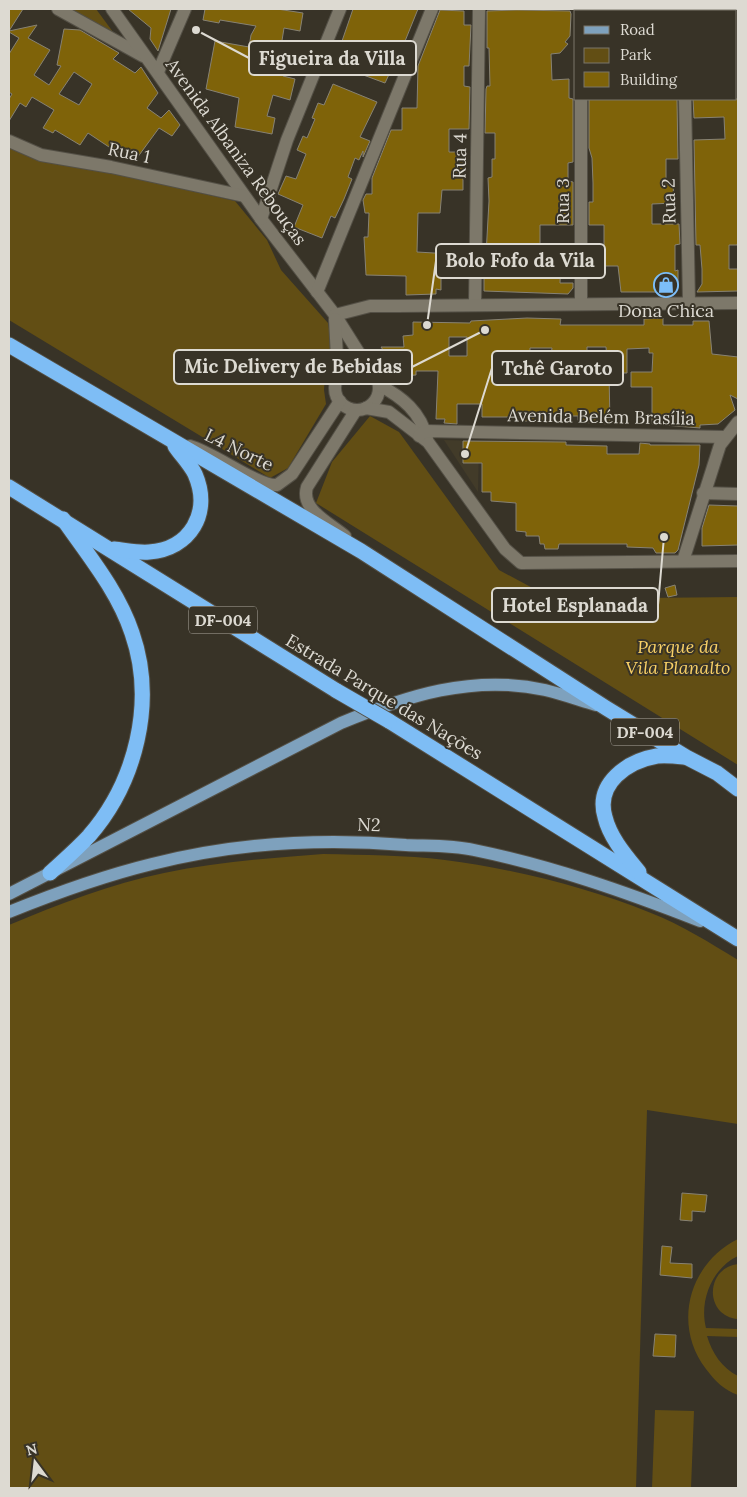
<svg xmlns="http://www.w3.org/2000/svg" width="747" height="1497" font-family="Lora,serif">
<rect width="100%" height="100%" fill="#383327"/>
<polygon fill="#423b29" points="444,440 479,441 478,492"/>
<g fill="#624e14">
<polygon points="69,9 96,9 113,32"/>
<polygon points="9,144 65,162 235,201 267,240 281,270 328,323 333,350 332,362 325,375 324,390 326,404 288,468 270,478 9,320"/>
<polygon points="370,416 399,432 499,570 553,599 738,597 738,765 316,503 332,462"/>
<path d="M323,854C364,855 405,855 445,860C514,869 587,887 651,913C682,925 710,943 738,960V1124L647,1110L636,1488H9V925C59,904 111,884 164,873C217,862 270,858 323,854Z"/>
<path d="M738,1239V1256C712,1268 699,1301 706,1328L738,1329V1337L707,1336C712,1353 722,1368 738,1376V1395C724,1390 715,1381 706,1369C672,1325 689,1263 738,1239Z"/>
<path d="M738,1264V1319C704,1316 705,1268 738,1264Z"/>
<polygon points="655,1410 694,1411 691,1488 652,1488"/>
</g>
<g fill="#7f6309" stroke="#878274" fill-rule="evenodd">
<path d="M9,9H23L9,31L37,25L28,38L50,50L34,75L49,85L61,66L57,65L64,29L80,30L119,53L113,59L135,73L141,67L158,93L147,108L161,118L169,110L180,125L172,136L159,128L137,158L117,145L118,153L88,133L80,145L55,130L53,133L43,128L54,110L32,97L26,107L20,103L9,121V99L12,94L9,92V54L19,38L9,32ZM74,72L92,84L79,105L59,94Z"/>
<polygon points="128,9 171,9 158,51 150,39 151,28"/>
<polygon points="205,9 277,9 303,13 300,31 284,28 280,53 287,54 283,76 295,79 290,100 273,95 267,116 275,118 272,134 235,127 239,98 206,89 215,41 249,47 251,35 256,26 220,20 219,23 203,20"/>
<polygon points="353,9 418,9 399,56 404,57 400,66 393,66 385,83 328,62 335,42 341,44"/>
<polygon points="440,10 464,11 464,25 471,25 469,66 464,66 464,86 470,87 469,129 449,129 449,152 463,152 463,190 442,190 440,213 418,213 417,252 468,255 467,273 441,273 441,290 436,289 436,294 406,295 406,276 366,275 364,237 368,237 369,213 365,213 363,200 366,194 372,194 372,178 391,130 402,130 402,108 417,108 418,66"/>
<polygon points="517,10 570,11 571,14 570,36 565,42 568,44 560,53 551,54 552,80 569,79 569,98 573,99 573,162 568,163 568,181 573,182 573,225 540,225 540,248 568,248 568,257 561,257 560,283 573,283 573,288 568,294 484,291 484,255 486,255 489,201 488,178 492,177 492,159 495,159 495,133 485,133 486,89 487,86 490,86 489,48 487,48 487,11"/>
<polygon points="333,84 377,102 360,137 370,141 363,157 363,151 359,160 355,158 348,177 352,179 344,199 335,218 331,216 322,238 294,227 303,205 278,194 286,176 296,179 306,154 297,150 303,136 307,138 315,119 312,118 318,103 324,105"/>
<polygon points="589,99 677,99 678,159 666,159 666,183 673,183 674,203 652,204 652,224 679,224 680,244 675,245 675,271 678,270 678,287 674,292 621,292 618,266 596,266 594,247 604,247 604,225 589,225 589,202 593,202 593,183 592,158 589,148"/>
<polygon points="693,99 738,99 738,242 737,245 729,245 729,269 738,269 738,291 697,292 702,284 702,269 700,245 696,245 694,140 725,139 724,117 694,118"/>
<path d="M527,318L561,319L560,325H644V319L663,318V325H693V321H709L712,354L738,357V399L730,395L735,410L718,424L700,425V428L652,424V387H631V372H652L653,353H649V348L627,349V373H609L610,424L578,422V416H556V421H519V417H482V404H457V424L444,423L445,419H436L438,371H416V375L401,376L381,347H404L403,336L413,335V322L470,323L471,321ZM449,337H467V356H449ZM587,347H606L608,371H587ZM530,348H552L549,371H530Z"/>
<polygon points="463,441 566,442 566,445 607,446 607,454 639,454 640,443 650,444 650,445 700,445 699,465 678,550 675,553 656,553 653,548 627,547 627,544 559,544 558,549 545,549 544,544 540,544 539,536 526,536 526,532 516,531 516,503 491,501 491,492 482,492 482,463 463,463"/>
<polygon points="709,505 738,506 738,545 702,546 702,528"/>
<polygon points="675,585 677,595 668,597 665,588"/>
<polygon points="682,1193 707,1195 705,1212 692,1211 692,1221 680,1220"/>
<polygon points="662,1246 672,1247 670,1263 692,1264 692,1278 660,1275"/>
<polygon points="655,1334 676,1335 675,1357 653,1356"/>
</g>
<g fill="none" stroke-linecap="round" stroke-linejoin="round">
<defs>
<g id="minor">
<polyline points="58,9 143,56"/>
<polyline points="112,9 261,219 335,315 369,369"/>
<polyline points="683,9 683,11"/>
<polyline points="581,11 581,9"/>
<polyline points="158,72 185,9"/>
<polyline points="685,99 689,302"/>
<polyline points="9,141 41,155 111,167 244,196"/>
<polyline points="261,219 287,140 340,9"/>
<polyline points="317,292 432,9"/>
<polyline points="581,304 581,99"/>
<polyline points="475,305 479,9"/>
<polyline points="335,315 370,306 397,306 738,303"/>
<polyline points="335,319 338,377"/>
<circle cx="357" cy="388" r="22"/>
<path d="M379,385C402,397 421,412 427,439"/>
<polyline points="366,408 389,412 428,442 505,549 521,563 738,561"/>
<polyline points="419,436 425,431 725,437"/>
<path d="M190,446C213,452 259,487 277,485L292,474L340,401"/>
<polyline points="703,493 738,494"/>
<path d="M345,536C330,523 300,510 307,487L356,410"/>
<polyline points="683,561 720,445 738,422"/>
</g>
<g id="major">
<path d="M9,894L341,723C406,696 473,674 545,690C562,694 579,700 596,705"/>
<path d="M9,912C56,893 103,876 152,864C234,843 322,838 406,845C428,846 452,845 474,850C552,866 626,892 700,921"/>
</g>
<g id="highway">
<polyline points="9,345 361,551 606,708 686,757 717,773 738,789"/>
<polyline points="9,487 337,691"/>
<path d="M114,549C125,550 137,553 149,552C190,549 212,513 195,474C190,464 181,455 175,446"/>
<polyline points="389,721 738,939"/>
<path d="M639,872C626,856 610,838 605,817C595,783 628,761 657,756C666,755 675,756 684,757"/>
<path d="M50,873C63,861 77,849 89,836C136,782 156,702 132,633C118,591 88,555 63,519"/>
</g>
</defs>
<use href="#minor" stroke="#545046" stroke-width="14"/>
<use href="#major" stroke="#545046" stroke-width="14"/>
<use href="#highway" stroke="#545046" stroke-width="17"/>
<use href="#minor" stroke="#7d786a" stroke-width="12"/>
<use href="#major" stroke="#7ea1bd" stroke-width="12"/>
<use href="#highway" stroke="#7ebdf5" stroke-width="15"/>
<defs>
<polyline id="highway-bridge" points="337,691 389,721"/>
</defs>
<use href="#highway-bridge" stroke="#545046" stroke-width="17" stroke-linecap="butt"/>
<use href="#highway-bridge" stroke="#7ebdf5" stroke-width="15"/>
</g>
<defs>
<symbol id="shop-ring" viewBox="-11 -11 22 22"><circle r="9.5" fill="#383327" stroke="#7cbef9" stroke-width="1.5"/><path d="M-5-2.5h2.3a2.7 3.5 0 0 1 5.4 0H5L5.5 6h-11ZM-1.5-2.5h3a1.5 2.3 0 0 0-3 0Z" fill="#7cbef9"/></symbol>
</defs>
<g fill-rule="evenodd">
<use href="#shop-ring" x="652" y="271" width="28" height="28"/>
</g>
<g text-anchor="middle" stroke-width="4" stroke-linejoin="round" paint-order="stroke">
<g fill="#383327" stroke="#aca89f" stroke-width="1">
<rect x="189" y="606.5" width="68" height="27" rx="4"/>
<rect x="611" y="718.5" width="68" height="27" rx="4"/>
</g>
<g font-size="16" font-weight="bold" fill="#dddad2">
<text x="223" y="626">DF-004</text>
<text x="645" y="738">DF-004</text>
</g>
<g font-size="18" fill="#dddad2" stroke="#383327">
<text transform="translate(236 152) rotate(54)" y="6">Avenida Albaniza Rebouças</text>
<text transform="translate(129 153) rotate(12)" y="6">Rua 1</text>
<text transform="translate(460 156) rotate(-89)" y="6">Rua 4</text>
<text transform="translate(563 201) rotate(-90)" y="6">Rua 3</text>
<text transform="translate(669 201) rotate(-91)" y="6">Rua 2</text>
<text transform="translate(601 417) rotate(1)" y="6">Avenida Belém Brasília</text>
<text transform="translate(239 450) rotate(26)" y="6">L4 Norte</text>
<text transform="translate(384 697) rotate(31)" y="6">Estrada Parque das Nações</text>
<text transform="translate(369 825) rotate(2)" y="6">N2</text>
</g>
<g font-size="18" fill="#dddad2" stroke="#383327">
<text x="666" y="317">Dona Chica</text>
</g>
<g font-size="18" font-style="italic" fill="#f8d066" stroke="#383327">
<text x="678" y="653">Parque da<tspan x="678" dy="21">Vila Planalto</tspan></text>
</g>
</g>
<path fill="none" stroke="#dddad2" stroke-width="2" d="M196 30L249 58M427 325L436 261M485 330L412 367M465 454L492 368M664 537L658 605"/>
<g fill="#dddad2" stroke="#383327" stroke-width="2">
<circle cx="196" cy="30" r="5"/>
<circle cx="427" cy="325" r="5"/>
<circle cx="485" cy="330" r="5"/>
<circle cx="465" cy="454" r="5"/>
<circle cx="664" cy="537" r="5"/>
</g>
<g fill="#383327" stroke="#dddad2" stroke-width="2">
<rect x="249" y="41" width="167" height="34" rx="5"/>
<rect x="436" y="244" width="169" height="34" rx="5"/>
<rect x="174" y="350" width="238" height="34" rx="5"/>
<rect x="492" y="351" width="131" height="34" rx="5"/>
<rect x="492" y="588" width="166" height="34" rx="5"/>
</g>
<g font-size="19" text-anchor="middle" font-weight="bold" fill="#dddad2">
<text x="332" y="65">Figueira da Villa</text>
<text x="520" y="267">Bolo Fofo da Vila</text>
<text x="293" y="373">Mic Delivery de Bebidas</text>
<text x="557" y="375">Tchê Garoto</text>
<text x="575" y="612">Hotel Esplanada</text>
</g>
<rect width="747" height="1497" fill="none" stroke="#dddad2" stroke-width="20"/>
<rect x="574" y="10" width="162" height="90" fill="#383327" stroke="#7a766b"/>
<rect x="584" y="26" width="25" height="8" fill="#7ea1bd" stroke="#7a766b"/>
<text x="620" y="35" font-size="15" fill="#dddad2">Road</text>
<rect x="584" y="48" width="25" height="15" fill="#624e14" stroke="#7a766b"/>
<text x="620" y="60" font-size="15" fill="#dddad2">Park</text>
<rect x="584" y="72" width="25" height="15" fill="#7f6309" stroke="#7a766b"/>
<text x="620" y="85" font-size="15" fill="#dddad2">Building</text>
<g transform="translate(35 1462) rotate(345)" stroke="#383327" stroke-width="4" paint-order="stroke">
<path d="M0-4L9 19L0 12L-9 19Z" fill="#dddad2"/>
<text y="-8" font-size="14" font-weight="bold" text-anchor="middle" fill="#dddad2">N</text>
</g>
</svg>
